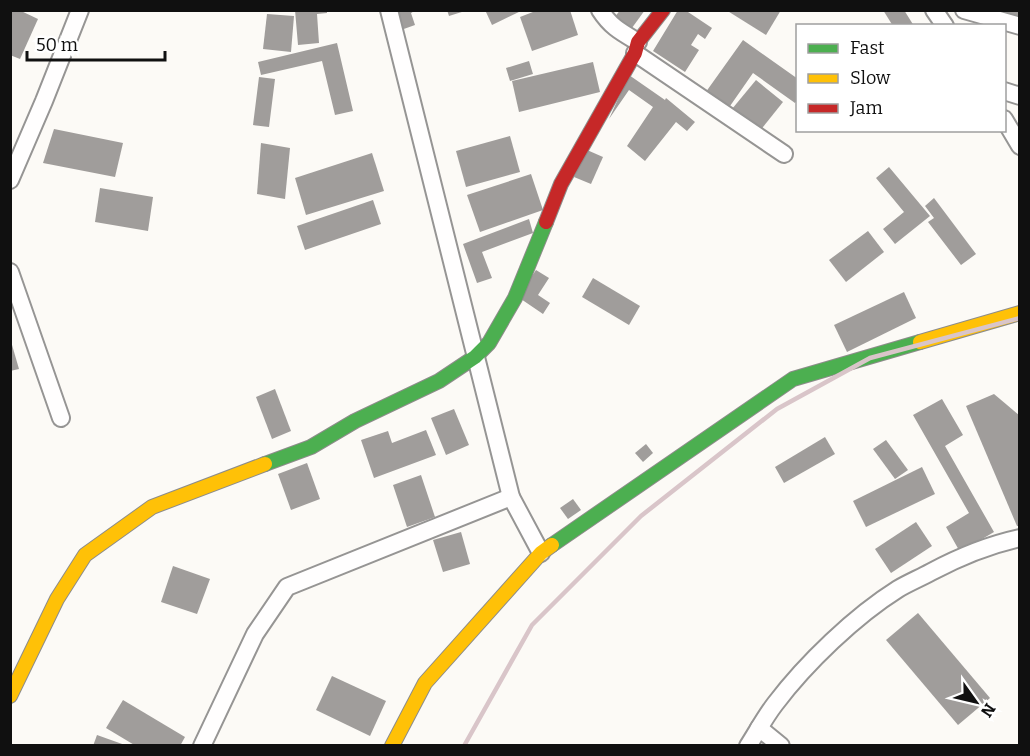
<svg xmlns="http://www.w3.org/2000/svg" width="1030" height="756" font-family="Bitter,serif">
<rect width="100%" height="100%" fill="#fcfaf6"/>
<g fill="#a09d9b">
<polygon points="10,10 19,10 38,19 20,59 10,55"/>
<polygon points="295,10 327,10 327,13 317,14 319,43 298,45"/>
<polygon points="394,10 416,10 411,13 415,25 401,30"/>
<polygon points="447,10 465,10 465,11 449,16"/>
<polygon points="488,10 523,10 492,25 486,12"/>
<polygon points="538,10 570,10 578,35 532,51 520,17"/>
<polygon points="620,10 645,10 629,32 613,20"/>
<polygon points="678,10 685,10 712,28 705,39 698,34 691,45 699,50 685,72 653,51"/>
<polygon points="726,10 781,10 766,35"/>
<polygon points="883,10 904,10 914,26 893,26"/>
<polygon points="985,10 1020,10 1020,24"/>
<polygon points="267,14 294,16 291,52 263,49"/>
<polygon points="743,40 798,79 798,99 795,103 753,73 721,119 698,103"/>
<polygon points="337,43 353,111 335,115 322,61 261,75 258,62"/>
<polygon points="529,61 533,74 510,81 506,68"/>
<polygon points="593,62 600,92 519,112 512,81"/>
<polygon points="629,75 665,100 666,98 695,122 687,131 676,122 645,161 627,146 653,107 629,90 609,119"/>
<polygon points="259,77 275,79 269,127 253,125"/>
<polygon points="756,80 783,102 759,132 732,109"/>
<polygon points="54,129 123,143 115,177 43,163"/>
<polygon points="510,136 520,172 466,187 456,151"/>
<polygon points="261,143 290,148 285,199 257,194"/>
<polygon points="587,150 603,157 591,184 574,177"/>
<polygon points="372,153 384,191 306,215 295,178"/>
<polygon points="889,167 930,216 895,244 883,229 904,212 876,178"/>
<polygon points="531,174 543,210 480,232 467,195"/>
<polygon points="100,188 153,197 148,231 95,222"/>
<polygon points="934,198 976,254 961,265 928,222 934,218 925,206"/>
<polygon points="373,200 381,224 305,250 297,226"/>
<polygon points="529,219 533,233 482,252 492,278 477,283 463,244"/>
<polygon points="868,231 884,252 846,282 829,260"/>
<polygon points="536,270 549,278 538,295 550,303 543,314 518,297"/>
<polygon points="593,278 640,306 629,325 582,297"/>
<polygon points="904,292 916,318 847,352 834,325"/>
<polygon points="10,338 19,369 10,371"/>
<polygon points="275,389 291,431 272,439 256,397"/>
<polygon points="994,394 1020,416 1020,526 1017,526 966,406"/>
<polygon points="942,399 963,435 945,446 994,532 960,552 946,527 969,513 913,415"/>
<polygon points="454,409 469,445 446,455 431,418"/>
<polygon points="426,430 436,455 374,478 361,440 388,431 392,443"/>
<polygon points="825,437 835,454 784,483 775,467"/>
<polygon points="886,440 908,470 895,479 873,449"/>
<polygon points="646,444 653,453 643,462 635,453"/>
<polygon points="307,463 320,499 291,510 278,474"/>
<polygon points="922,467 935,494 866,527 853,501"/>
<polygon points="421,475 435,517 407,527 393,485"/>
<polygon points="573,499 581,510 568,519 560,508"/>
<polygon points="916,522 932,546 891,573 875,549"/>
<polygon points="461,532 470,564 443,572 433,540"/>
<polygon points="173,566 210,579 197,614 161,602"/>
<polygon points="918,613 990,698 958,725 886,640"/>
<polygon points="332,676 386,701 370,736 316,710"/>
<polygon points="123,700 185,737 180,746 136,746 106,728"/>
<polygon points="97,735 125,745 125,746 93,746"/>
</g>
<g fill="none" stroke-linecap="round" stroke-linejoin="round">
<defs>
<g id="street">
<polyline points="389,10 511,497 541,553"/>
<path d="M600,10C611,27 621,32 638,42"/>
<polyline points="934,10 945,26"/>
<polyline points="964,10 1020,26"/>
<polyline points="635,53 784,154"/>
<polyline points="1004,91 1020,96"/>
<polyline points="1004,119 1020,146"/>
<polyline points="10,180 44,101 80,10"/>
<polyline points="10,272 61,418"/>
<polyline points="759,728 781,746"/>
<polyline points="202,746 255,634 287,587 511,497"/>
<path d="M748,746C757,732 765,717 775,704C806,663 855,616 898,589C908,583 920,578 931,572C959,557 988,545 1020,538"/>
</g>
<g id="fast">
<polyline points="265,464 311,447 355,421 439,381 475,357 489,343 515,298 546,222"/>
<polyline points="552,545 793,379 920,342"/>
</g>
<g id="slow">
<polyline points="920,342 1020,313"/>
<polyline points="10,696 57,599 85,555 152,507 265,464"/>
<polyline points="392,746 425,683 541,553 552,545"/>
</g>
<polyline id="jam" points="546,222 561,184 635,53 638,42 663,10"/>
</defs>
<use href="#street" stroke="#969594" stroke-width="20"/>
<use href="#fast" stroke="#8d8c8a" stroke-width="16"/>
<use href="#slow" stroke="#8d8c8a" stroke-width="16"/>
<use href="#jam" stroke="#8d8c8a" stroke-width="16"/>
<use href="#street" stroke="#fffefe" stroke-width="16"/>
<use href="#fast" stroke="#4caf50" stroke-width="14"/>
<use href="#slow" stroke="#ffc107" stroke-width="14"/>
<use href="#jam" stroke="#c62828" stroke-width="14"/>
<polyline stroke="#d9c5c9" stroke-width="4.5" points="464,746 532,625 641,516 777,409 870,358 1020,318"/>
</g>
<rect width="1030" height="756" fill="none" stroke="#101010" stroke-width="24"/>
<rect x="796" y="24" width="210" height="108" fill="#ffffff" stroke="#9f9f9f" stroke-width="1.5"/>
<rect x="808" y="44" width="30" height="9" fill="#4caf50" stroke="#9f9f9f" stroke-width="1.5"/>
<text x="850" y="54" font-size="18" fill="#101010">Fast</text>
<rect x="808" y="74" width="30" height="9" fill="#ffc107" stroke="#9f9f9f" stroke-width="1.5"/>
<text x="850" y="84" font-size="18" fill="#101010">Slow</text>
<rect x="808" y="104" width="30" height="9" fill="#c62828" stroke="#9f9f9f" stroke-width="1.5"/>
<text x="850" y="114" font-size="18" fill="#101010">Jam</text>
<g transform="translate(976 702) rotate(124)" stroke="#ffffff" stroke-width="4.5" paint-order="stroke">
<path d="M0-4.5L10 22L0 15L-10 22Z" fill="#101010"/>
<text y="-9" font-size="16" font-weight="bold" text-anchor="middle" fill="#101010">N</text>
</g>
<path d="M27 51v9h138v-9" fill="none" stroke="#101010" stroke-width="3"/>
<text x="36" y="51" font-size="18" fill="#101010" stroke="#ffffff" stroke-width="4.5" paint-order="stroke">50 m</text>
</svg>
